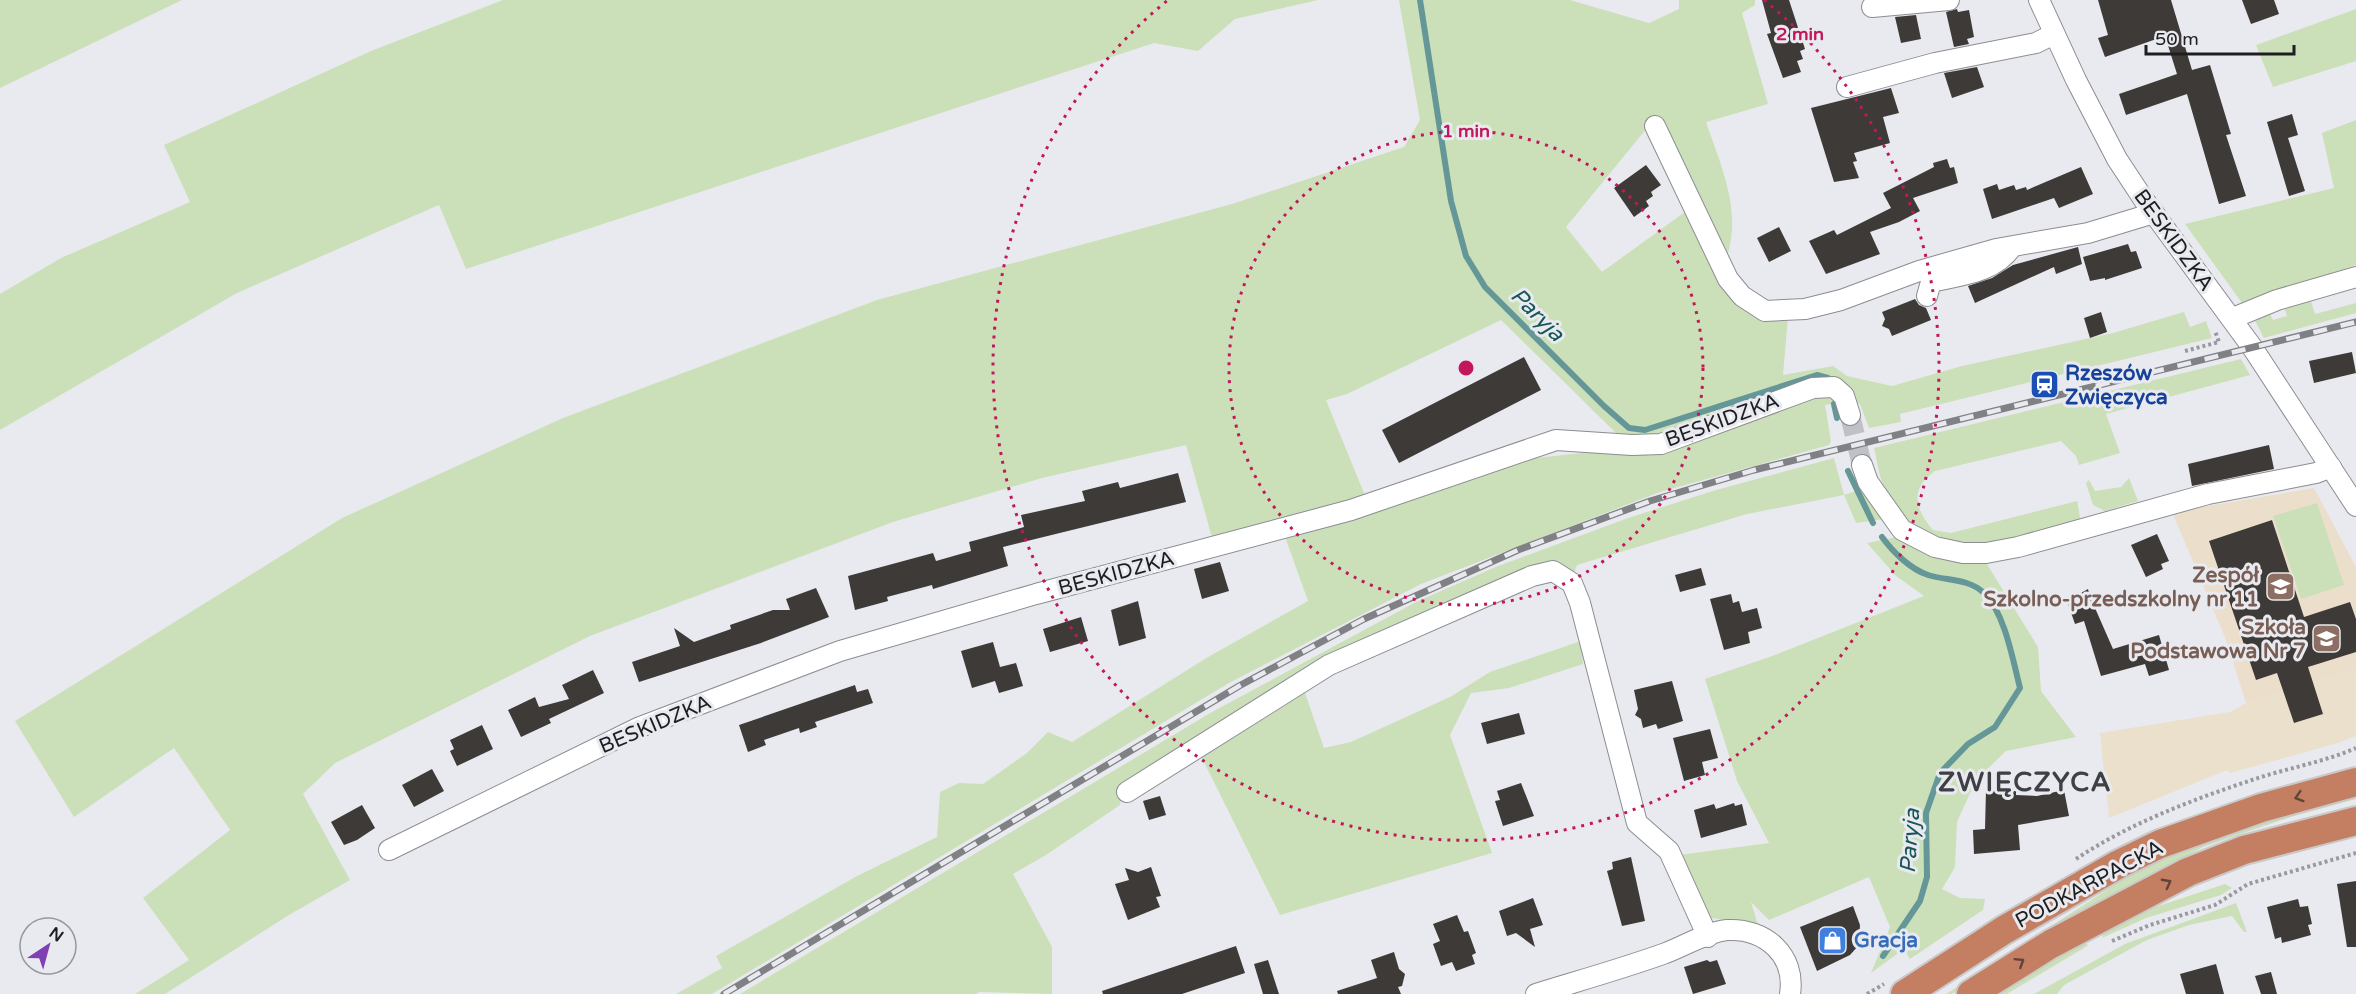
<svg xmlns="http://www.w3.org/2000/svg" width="2356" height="994" font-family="'Varela Round',sans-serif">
<rect width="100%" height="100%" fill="#e9eaf0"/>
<polygon fill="#eae0cb" points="2356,669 2356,736 2338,743 2230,773 2227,770 2109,818 2100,733 2230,712 2246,703"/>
<polygon fill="#ebdfcb" points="2314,488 2356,567 2356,669 2246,703 2226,640 2172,512"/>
<g fill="#cbe0b8">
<polygon points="0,0 182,0 0,88"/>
<polygon points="503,0 1318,0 1235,19 1198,51 1154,43 466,269 439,205 237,293 0,430 0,294 61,258 190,202 164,145 371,51"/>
<path d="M1399,0H1570L1649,23L1679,9V0H1755V5L1742,13L1768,104L1706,122C1721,166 1742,210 1727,257L1666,124L1656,117L1566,227L1602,272L1689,209L1715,269L1788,317L1783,375L1833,366L1847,376L1892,386L1962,366L2113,333L2184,312L2190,327L2206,321L2212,338L1900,414L1901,422L1869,428L1860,404L1852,400L1845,387L1659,436L1620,437L1501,320L1347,394L1326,400L1366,498L1213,541L1186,445L1042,478L893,522L590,636L335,763L303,794L350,880L289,915L165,994H135L189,960L143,898L230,830L174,748L74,817L15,721L342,518L563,418L877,300L1232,204L1404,147L1420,120Z"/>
<polygon points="2356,9 2356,61 2273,87 2256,45"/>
<polygon points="2356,120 2356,265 2242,303 2185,224 2334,188 2322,133"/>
<polygon points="2307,297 2311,301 2315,314 2356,303 2356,313 2264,338 2255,321 2270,314 2273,320 2287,316 2283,303"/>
<path d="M2241,359L2250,375L2106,414L2120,453L2079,465L2076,456L2061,441L1935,471C1909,489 1915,509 1933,530L1951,533L2077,501L2081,522C2005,542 1926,574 1883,484C1878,473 1877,459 1874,448Z"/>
<polygon points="1825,394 1837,398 1839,403 1825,405 1831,441 1829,445 1660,492 1421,584 1229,683 712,994 676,994 722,968 716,956 857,876 937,837 940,792 959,783 983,784 1027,753 1048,732 1072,742 1208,657 1308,601 1284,534 1517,460 1609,450"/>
<polygon points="1834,458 1844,495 1864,488 1884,519 1856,523 1844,495 1747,514 1577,565 1573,576 1514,576 1123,784 1120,805 1046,855 1013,874 1052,947 1052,994 979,992 976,994 740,994 1212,712 1416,602 1498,566 1628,518 1716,490"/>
<polygon points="2129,478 2138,501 2105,511 2093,505 2086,483 2089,480 2095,491 2121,487"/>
<polygon points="2317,503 2344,585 2301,599 2273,516"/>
<polygon points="1897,537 1936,554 1987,564 2038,647 2041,691 2076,737 2006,751 1976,780 1957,822 1955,867 1942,889 1960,898 1985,899 1983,910 1910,959 1904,949 1871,973 1890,927 1869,877 1769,920 1751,902 1758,925 1711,918 1694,891 1679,855 1769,843 1737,781 1705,679 1775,655 1924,596 1896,576 1867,543"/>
<polygon points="1581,641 1583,664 1509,688 1471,693 1450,735 1492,853 1280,915 1201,756 1305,693 1324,748 1351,742 1450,697 1490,672"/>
<path d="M2356,793V799L2291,817L2203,847L2006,960L1952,994H1946L2136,871C2207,836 2281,816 2356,793Z"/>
<polygon points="2225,884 2232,888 2221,895 2146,918 2102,938 2107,927 2128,916"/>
<polygon points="2236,903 2247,932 2244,932 2232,916 2189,925 2147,940 2064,985 2057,994 2034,994 2125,944"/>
<polygon points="2078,942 2089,945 2007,994 1992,994"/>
</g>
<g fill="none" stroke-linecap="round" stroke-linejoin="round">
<g stroke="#659798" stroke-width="6">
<polyline points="1420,0 1451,201 1466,256 1485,287 1604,406 1629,428 1645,430 1817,375 1828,378"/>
<polyline points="1834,404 1837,418"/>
<polyline points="1848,471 1873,523"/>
<path d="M1882,537C1893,552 1910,569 1928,575C1947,581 1968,578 1984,593C2005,613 2013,661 2020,688L1995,727L1968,744L1940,773L1926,813L1927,877L1920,901L1883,956"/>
</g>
</g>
<g fill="#3d3a37">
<polygon points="1762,0 1789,0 1805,49 1800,51 1803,59 1797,61 1801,72 1783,78 1767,34 1771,33"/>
<polygon points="2098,0 2171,0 2192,70 2210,65 2231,134 2226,135 2246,196 2219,204 2187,94 2126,115 2119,94 2177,74 2165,36 2105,57 2098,38 2108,35"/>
<polygon points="2242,0 2274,0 2279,14 2251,24"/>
<polygon points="1957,9 1958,12 1969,10 1974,37 1967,39 1969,44 1954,47 1946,12"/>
<polygon points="1916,15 1921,39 1901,43 1895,17"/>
<polygon points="1977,67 1984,87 1952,98 1944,73"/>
<polygon points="1891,88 1899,113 1883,117 1890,143 1854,153 1857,161 1853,162 1859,178 1834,182 1811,108"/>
<polygon points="2292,114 2298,135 2288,138 2305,191 2289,196 2267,122"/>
<polygon points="1947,159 1950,168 1954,167 1958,183 1913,198 1920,211 1899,222 1870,232 1880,254 1826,274 1809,241 1834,230 1837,235 1891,208 1883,193 1934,167 1933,163"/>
<polygon points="1646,165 1661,185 1651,192 1653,196 1646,201 1649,206 1634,217 1614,188"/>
<polygon points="2081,167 2093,194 2059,208 2054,198 1992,219 1983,189 1997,184 1999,190 2014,185 2016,190 2026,187 2027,190"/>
<polygon points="1779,227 1791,251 1769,262 1757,238"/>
<polygon points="2128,244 2131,252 2136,251 2142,268 2105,280 2105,278 2090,281 2083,257"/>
<polygon points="2078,247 2082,264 2056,274 2054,267 1975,303 1968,286 1992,278 2013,265"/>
<polygon points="1915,299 1919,305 1926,308 1931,320 1892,336 1889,329 1882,326 1885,319 1882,312"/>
<polygon points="2101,312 2107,332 2090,338 2084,318"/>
<polygon points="2352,352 2356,373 2314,383 2309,361"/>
<polygon points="1524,357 1541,390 1399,463 1382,430"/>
<polygon points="2269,445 2274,469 2192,486 2188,464"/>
<polygon points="1178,473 1186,502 1003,547 1008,566 933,589 932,585 887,597 888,601 855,610 848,576 933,553 936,561 971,551 969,542 1024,527 1021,515 1085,501 1082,491 1118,482 1120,488"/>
<polygon points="2272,520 2304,617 2350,602 2356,619 2356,652 2308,667 2323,714 2294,723 2277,673 2256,680 2209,541"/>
<polygon points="2157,534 2169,561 2161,564 2163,569 2146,577 2131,545"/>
<polygon points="1220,562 1229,591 1202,599 1194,569"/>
<polygon points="1701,568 1706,585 1680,592 1675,575"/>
<polygon points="816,588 829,617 761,643 639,682 632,662 680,646 674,628 694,642 731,629 730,625 773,610 790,610 786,599"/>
<polygon points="2088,589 2089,593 2092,592 2096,603 2095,608 2113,649 2159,635 2169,670 2149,676 2145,664 2101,676 2084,621 2075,624 2067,601"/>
<polygon points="1731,594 1733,603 1739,601 1742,612 1757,608 1762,628 1748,632 1750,643 1724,650 1710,599"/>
<polygon points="1138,601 1146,638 1119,646 1111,610"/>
<polygon points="1081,617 1088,641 1050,652 1043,629"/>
<polygon points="993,642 1000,667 1016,663 1023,686 999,693 995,681 972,688 961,651"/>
<polygon points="593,670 604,693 549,719 551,723 521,737 508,710 535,697 539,707 569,699 562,685"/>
<polygon points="1672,681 1683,721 1658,729 1656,724 1643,728 1641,719 1635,715 1638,709 1634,690"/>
<polygon points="855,685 857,692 868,689 873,703 815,722 817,727 800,733 799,728 764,740 766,745 748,752 739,725"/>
<polygon points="1519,713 1525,734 1487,744 1481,723"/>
<polygon points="482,725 493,749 457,766 450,751 454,749 450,740"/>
<polygon points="1710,729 1718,758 1702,762 1705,775 1684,781 1673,738"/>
<polygon points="432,769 444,791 414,807 402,785"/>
<polygon points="1521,783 1534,816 1503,826 1495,801 1500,800 1497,791"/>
<polygon points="1986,790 2016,791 2016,795 2037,796 2064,790 2069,816 2018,825 2020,850 1974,854 1973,830 1985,829"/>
<polygon points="1160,796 1166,815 1149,820 1143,801"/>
<polygon points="1734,803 1735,806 1742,804 1747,825 1701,838 1694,810 1714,804 1716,809"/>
<polygon points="362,805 375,828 357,840 344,845 331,822"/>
<polygon points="1631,857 1645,921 1622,926 1607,871 1613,869 1612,862"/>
<polygon points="1151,867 1161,896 1156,897 1160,907 1128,920 1115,884 1129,880 1125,868 1138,872"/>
<polygon points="2356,881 2356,947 2347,947 2337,884"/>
<polygon points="1533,898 1543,925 1530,929 1535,947 1516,933 1507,936 1499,911"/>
<polygon points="2298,899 2300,907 2308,906 2312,924 2308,925 2311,935 2282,943 2281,937 2275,939 2267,907"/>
<polygon points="1853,906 1860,925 1859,945 1850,955 1817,971 1800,927"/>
<polygon points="1457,915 1464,932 1468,931 1476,953 1472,955 1475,964 1456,971 1452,962 1441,966 1433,944 1440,941 1433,924"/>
<polygon points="1236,946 1245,973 1182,994 1103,994 1102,991"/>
<polygon points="1394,952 1399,969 1405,974 1402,986 1398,987 1401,994 1338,994 1337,991 1377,978 1371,960"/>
<polygon points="1268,960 1279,994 1263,994 1254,964"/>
<polygon points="1707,960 1710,962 1717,960 1726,984 1693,994 1684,967"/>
<polygon points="2216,964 2224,994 2186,994 2180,974"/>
<polygon points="2271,972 2277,994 2261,994 2255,976"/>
</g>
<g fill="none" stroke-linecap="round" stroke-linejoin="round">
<polyline stroke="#c0c1c6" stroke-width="20" stroke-dasharray="20 10" stroke-linecap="butt" points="1850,415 1862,465"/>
<defs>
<g id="minor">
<polyline points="2039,0 2076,80 2117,159 2144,200 2252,347 2356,506"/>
<polyline points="1872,7 1949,0"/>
<polyline points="1847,87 1935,63 2036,43 2054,34"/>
<polyline points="1655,126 1728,279 1742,296 1765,311 1805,309 1841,300 1919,271 1996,249 2088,233 2154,213"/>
<path d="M1927,296L1931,282C1961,275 1994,273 2012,247"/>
<polyline points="2233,318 2277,300 2356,277"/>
<polyline points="1862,465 1868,482 1902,530 1935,547 1963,553 1986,553 2018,547 2208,494 2316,473 2331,467"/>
<polyline points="1127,792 1329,665 1532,576 1553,571 1572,583 1580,603 1637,823 1669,851 1708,937"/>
<polyline points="389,850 640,727 840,651 1036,594 1351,510 1556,440 1632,445 1661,444 1813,388 1834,387 1844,396 1850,415"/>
<path d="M1536,994C1578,981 1621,969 1663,954C1683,947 1706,932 1727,930C1765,928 1796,955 1790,994"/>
</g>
<g id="highway">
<polyline points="1905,994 2004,930 2119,864 2160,844 2261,808 2356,782"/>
<polyline points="1971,994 2051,944 2188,872 2244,850 2356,821"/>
</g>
</defs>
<use href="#minor" stroke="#8b8d92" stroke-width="22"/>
<use href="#highway" stroke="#c9c9c9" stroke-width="32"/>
<g stroke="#999a9f" stroke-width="4" stroke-dasharray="3 3" stroke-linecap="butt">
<polyline points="2185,351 2219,342 2215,331"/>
<path d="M2076,859C2130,823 2194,799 2255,779C2288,768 2324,762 2356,748"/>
<polyline points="2112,941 2150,925 2215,905 2248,884 2356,853"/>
<polyline points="1867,994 1884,984"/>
</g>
<use href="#minor" stroke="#fff" stroke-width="20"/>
<use href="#highway" stroke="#c47e61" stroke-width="28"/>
<defs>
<polyline id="rail" points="724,994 1239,686 1364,619 1518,550 1650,501 1754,470 2356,322"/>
</defs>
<use href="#rail" stroke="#808185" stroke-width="7"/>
<use href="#rail" stroke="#e9eaf0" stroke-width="4.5" stroke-dasharray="14" stroke-linecap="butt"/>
</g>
<defs><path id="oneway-chevron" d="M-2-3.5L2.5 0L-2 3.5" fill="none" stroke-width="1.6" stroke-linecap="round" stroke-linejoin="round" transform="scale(1.5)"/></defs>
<g stroke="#60443a">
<use href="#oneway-chevron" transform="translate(2299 797) rotate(163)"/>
<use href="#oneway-chevron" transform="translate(2167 883) rotate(-28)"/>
<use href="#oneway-chevron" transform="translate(2020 962) rotate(-32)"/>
</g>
<g fill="none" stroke="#c2185b" stroke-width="3" stroke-dasharray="3 6">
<circle cx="1466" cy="368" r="237"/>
<path d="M1764 0A473 473 0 1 1 1168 0"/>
</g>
<defs>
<symbol id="station-square" viewBox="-11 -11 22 22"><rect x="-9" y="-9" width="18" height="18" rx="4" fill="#1a4fb4" stroke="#e9eaf0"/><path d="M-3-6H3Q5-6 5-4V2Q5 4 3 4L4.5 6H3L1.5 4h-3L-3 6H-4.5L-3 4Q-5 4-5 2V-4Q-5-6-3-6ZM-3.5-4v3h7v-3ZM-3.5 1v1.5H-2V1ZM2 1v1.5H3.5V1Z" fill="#fff"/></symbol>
<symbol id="school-square" viewBox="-11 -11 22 22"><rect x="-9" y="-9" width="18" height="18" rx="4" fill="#8d6e63" stroke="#e9eaf0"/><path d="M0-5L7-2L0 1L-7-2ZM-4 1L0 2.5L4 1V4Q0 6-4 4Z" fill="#fff"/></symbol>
<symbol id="shop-square" viewBox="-11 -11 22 22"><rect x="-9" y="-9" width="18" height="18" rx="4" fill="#3f7fe0" stroke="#e9eaf0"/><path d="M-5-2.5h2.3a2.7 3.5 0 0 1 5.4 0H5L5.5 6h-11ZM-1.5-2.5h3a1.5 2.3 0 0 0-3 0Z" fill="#fff"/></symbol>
</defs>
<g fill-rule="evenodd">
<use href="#station-square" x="2028" y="368" width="33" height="33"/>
<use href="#school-square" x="2264" y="570" width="33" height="33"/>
<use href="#school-square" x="2310" y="622" width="33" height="33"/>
<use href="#shop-square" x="1816" y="924" width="33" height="33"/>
</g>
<g text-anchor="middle" stroke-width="6" stroke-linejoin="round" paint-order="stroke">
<g font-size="21" fill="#1d1e20" stroke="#e9eaf0">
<text transform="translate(2174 240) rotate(54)" y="7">BESKIDZKA</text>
<text transform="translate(1722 420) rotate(-20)" y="7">BESKIDZKA</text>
<text transform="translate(1116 573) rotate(-15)" y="7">BESKIDZKA</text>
<text transform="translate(655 724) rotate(-23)" y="7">BESKIDZKA</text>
<text transform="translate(2089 884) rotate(-28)" y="7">PODKARPACKA</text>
</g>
<g font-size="21" font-weight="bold" fill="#164399" stroke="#e9eaf0" text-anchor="start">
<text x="2065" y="380">Rzeszów<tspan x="2065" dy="24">Zwięczyca</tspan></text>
</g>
<g font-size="21" font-weight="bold" fill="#785e54" stroke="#e9eaf0" text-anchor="end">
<text x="2259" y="582">Zespół<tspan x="2259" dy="24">Szkolno-przedszkolny nr 11</tspan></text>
<text x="2306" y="634">Szkoła<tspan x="2306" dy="24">Podstawowa Nr 7</tspan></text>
</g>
<g font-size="21" font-weight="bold" fill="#366cbe" stroke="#e9eaf0" text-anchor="start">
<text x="1854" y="947">Gracja</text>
</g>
<g font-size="22" font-style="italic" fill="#175556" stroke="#e9eaf0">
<text transform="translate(1538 314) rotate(45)" y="8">Paryja</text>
<text transform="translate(1909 841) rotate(-86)" y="8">Paryja</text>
</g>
<g font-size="27" font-weight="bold" letter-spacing="1.5" fill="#3f4044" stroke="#e9eaf0">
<text x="2025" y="791">ZWIĘCZYCA</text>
</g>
</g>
<circle cx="1466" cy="368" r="9" fill="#c2185b" stroke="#e9eaf0" stroke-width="3"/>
<g font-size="18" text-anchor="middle" font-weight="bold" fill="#c2185b" stroke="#e9eaf0" stroke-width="6" stroke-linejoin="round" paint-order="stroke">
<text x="1800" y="40">2 min</text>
<text x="1466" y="137">1 min</text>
</g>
<g transform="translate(48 946) rotate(36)"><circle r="28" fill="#e9eaf0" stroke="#97989d" stroke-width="1.5"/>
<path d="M0-4.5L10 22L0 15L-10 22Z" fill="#803fb3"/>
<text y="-9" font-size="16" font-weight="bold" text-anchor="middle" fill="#1d1e20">N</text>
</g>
<path d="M2146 45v9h148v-9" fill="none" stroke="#1d1e20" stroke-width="3"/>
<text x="2155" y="45" font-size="18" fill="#1d1e20" stroke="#e9eaf0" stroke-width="4.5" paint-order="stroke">50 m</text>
</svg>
